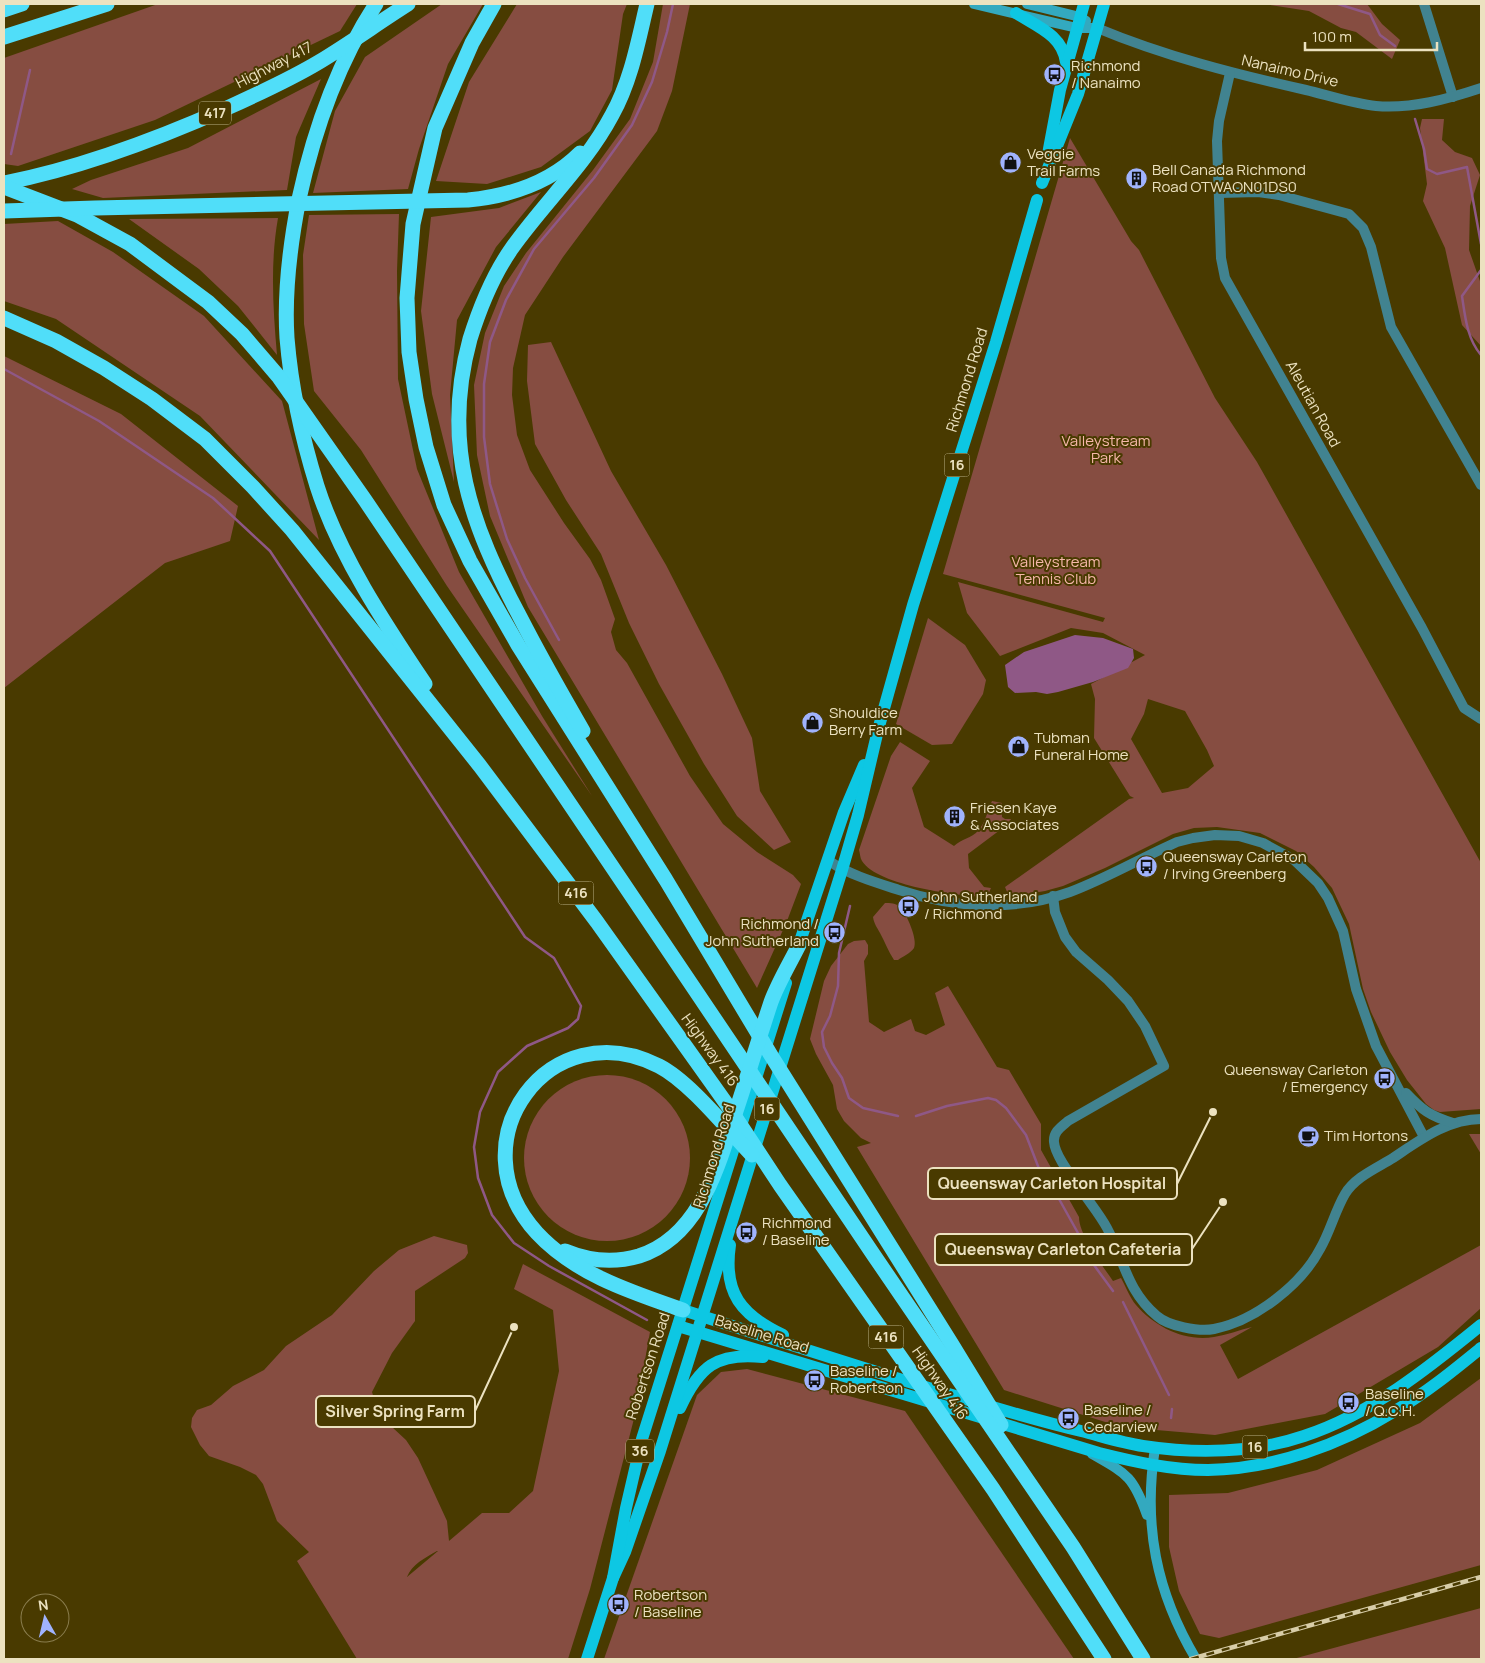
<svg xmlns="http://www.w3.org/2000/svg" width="1485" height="1663" font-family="Manrope,sans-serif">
<rect width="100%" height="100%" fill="#493a00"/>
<g fill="#864d41" fill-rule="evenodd">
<polygon points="158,4 357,4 340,31 155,120 18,166 4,164 4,58"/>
<polygon points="442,4 483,4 448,64 419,149 408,189 313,193 335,111 365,57"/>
<polygon points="517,4 627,4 623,14 612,90 590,131 541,167 487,184 436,181 469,82"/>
<polygon points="663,4 690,4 672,91 657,131 563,257 525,315 513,368 512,395 517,435 530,470 564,523 590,559 601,580 615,619 611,632 616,650 627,663 690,776 723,824 757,852 793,875 801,884 787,921 757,988 528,607 490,516 477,455 474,385 485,333 504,286 526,253 593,170 630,119 653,62"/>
<polygon points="1264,4 1367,4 1382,24 1400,40 1392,59 1356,32 1341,28 1309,11"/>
<polygon points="321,79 296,137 287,190 103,198 72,189 91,180 188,148"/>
<polygon points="1422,119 1444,119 1442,140 1455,152 1472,158 1480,175 1470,206 1469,250 1481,284 1481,346 1462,325 1445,248 1423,201 1427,184 1420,128"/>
<path d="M1070,138L1131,241L1139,250L1215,398L1257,462L1481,863V1109L1440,1112L1434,1110L1426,1104L1407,1080L1390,1052L1371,1012L1363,989L1349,924L1332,888L1314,867L1296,851L1260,833L1217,827L1194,828L1173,834L1105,868L1063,886L1045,891L1015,896L1008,894L1005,887L1129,799L1134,798L1130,796L1094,738L1095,699L1091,684L1145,655L1103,633L1071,628L1000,656L967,613L958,582L1103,622L1105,618L943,574ZM1148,699L1185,711L1207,750L1214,766L1188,788L1162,793L1131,739L1144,714Z"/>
<polygon points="541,192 496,247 457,320 450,395 454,482 432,394 421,311 431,217 499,208"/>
<polygon points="399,214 397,271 398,379 417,469 459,572 542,716 592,796 447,586 361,450 314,391 304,324 303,255 309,215"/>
<path d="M278,218C270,263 273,309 277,355L238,306L199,269L129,219Z"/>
<polygon points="58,221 113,252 204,316 282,401 319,540 200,416 56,319 4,301 4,224"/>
<polygon points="551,342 611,471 666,565 722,674 752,738 760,791 791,842 774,850 737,816 704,764 659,684 629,623 601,554 566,500 535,444 527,381 528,345"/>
<polygon points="4,356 121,414 238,506 230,541 165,563 4,688"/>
<polygon points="928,618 965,645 986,680 983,694 952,744 932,745 896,724"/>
<path d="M900,742L930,761L912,788L924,827L954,846C961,839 972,838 978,831C986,822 987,811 992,801L1002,803V817L1005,819H1011L1008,824L968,854L969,868L984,887L991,888L987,897C959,896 878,886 862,861C860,858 860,853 859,850L891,756Z"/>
<path d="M885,903C890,903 896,903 900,907C907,914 918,940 914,948C911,953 902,957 898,960H894C888,951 885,942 880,933C877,927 874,924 873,917Z"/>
<path d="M865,940L868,945V954L864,961L869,1022L884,1032L911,1019L915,1031L926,1035L945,1025L935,993L948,986L997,1067L1009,1070L1041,1124V1150L1079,1217C1079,1235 1102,1265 1113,1281L1121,1278C1126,1287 1130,1298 1136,1305C1155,1327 1185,1342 1214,1337C1227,1335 1239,1330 1252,1327L1220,1345L1238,1379L1481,1245V1308L1438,1347L1325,1414L1215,1435L1121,1427L1004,1390L857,1147L871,1143L861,1138L844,1121L837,1109L833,1085L816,1054L810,1039L824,981L831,966L848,944L854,941Z"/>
<circle cx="607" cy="1158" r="83"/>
<polygon points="1469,1134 1481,1134 1481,1154"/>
<path d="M434,1236L467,1245L468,1253L465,1258L415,1291V1321L392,1353L372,1392L379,1415L406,1440L418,1458L447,1521L449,1541L482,1513H509L533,1491L559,1371L553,1310L514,1289L523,1264L650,1332L636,1411L590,1589L568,1659H357L297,1561L309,1552L277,1521L263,1484L256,1475L240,1467L209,1456L200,1445L191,1427L192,1418L197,1410L211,1405L233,1386L264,1370L286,1346L332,1315L374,1271L399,1250ZM437,1551H438L407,1577C412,1564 425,1558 437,1551Z"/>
<polygon points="747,1369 905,1411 1074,1659 604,1659 697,1395 721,1372"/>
<polygon points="1481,1378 1481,1565 1219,1638 1200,1634 1179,1591 1169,1547 1169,1495 1228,1493 1317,1470 1420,1423"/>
<polygon points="1481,1608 1481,1659 1293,1659"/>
</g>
<polygon fill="#8f5886" points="1075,635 1103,638 1133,649 1134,658 1128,668 1093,682 1058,692 1047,694 1036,692 1015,693 1008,687 1005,665 1024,652"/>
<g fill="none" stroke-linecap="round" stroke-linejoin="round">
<g stroke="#8f5886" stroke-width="2.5">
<polyline points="1338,4 1370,14 1380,35 1395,46"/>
<polyline points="1415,119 1424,149 1427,169 1437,174 1467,167 1481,244"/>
<polyline points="11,154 30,70"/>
<path d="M1481,270L1462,296C1465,316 1467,339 1481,355"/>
<polyline points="4,369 99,421 213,498 270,551 525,937 554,958 581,1006 578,1019 568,1028 527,1046 498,1072 480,1112 474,1147 478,1178 492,1215 514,1243 549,1266 647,1320"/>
<polyline points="559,640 525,578 507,539 490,484 484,437 484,384 490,342 506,300 534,249 594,178 632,125 652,82 667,32 673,4"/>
<polyline points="850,906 839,953 838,986 830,1016 822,1032 824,1047 832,1063 842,1078 849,1098 863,1108 898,1116"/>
<polyline points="916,1116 947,1106 988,1098 996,1100 1006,1108 1026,1135 1043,1179 1054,1190 1088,1251 1091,1261 1113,1291"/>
<polyline points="1123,1302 1169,1395"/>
<polyline points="1171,1418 1172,1409"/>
</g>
<g stroke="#418390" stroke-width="10">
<polyline points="1424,4 1453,97"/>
<path d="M1097,28C1164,56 1235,74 1306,90C1327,95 1355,104 1376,106C1412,109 1448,99 1481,88"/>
<polyline points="1230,73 1219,121 1217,141 1221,258 1225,278 1422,628 1464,708 1481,719"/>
<polyline points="1219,193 1258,192 1279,195 1349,214 1363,228 1371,247 1391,327 1481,485"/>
<path d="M829,861C850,875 874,882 899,890C954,908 1014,912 1070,892C1107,878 1141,858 1177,842L1193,838L1215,835L1239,836L1263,843L1294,860L1318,883L1328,898L1343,931L1356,989L1376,1046L1424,1137"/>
<path d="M1053,896L1055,912L1065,937L1076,952L1108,980L1128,1001L1145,1026L1164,1066L1068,1121C1061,1127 1053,1132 1054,1142C1055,1156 1073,1178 1082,1191C1090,1203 1100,1215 1107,1228C1124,1260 1127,1291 1157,1316C1168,1326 1199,1332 1214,1329C1255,1321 1301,1285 1320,1249C1330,1232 1335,1211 1345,1194C1355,1177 1377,1168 1393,1158C1420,1140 1448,1119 1481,1119"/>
<path d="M1406,1093C1422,1110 1430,1116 1453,1123"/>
</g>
<g stroke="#33a9bf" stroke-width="10">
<polyline points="974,4 1077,28 1097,28"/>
<polyline points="1027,4 1080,17 1086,21"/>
<path d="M1155,1448C1143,1525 1156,1592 1196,1659"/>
<path d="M1092,1454C1127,1474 1133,1476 1147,1515"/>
</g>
<g stroke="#0dc7e3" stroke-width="12">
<path d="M1016,13C1038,27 1062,35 1066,62"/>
<polyline points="1048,154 1060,90 1084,4"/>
<polyline points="1042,183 1078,94 1104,4"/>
<polyline points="796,953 844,812 864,765"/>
<path d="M730,1245C723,1293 741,1315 783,1335"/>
<path d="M683,1310C766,1337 849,1364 932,1389C982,1404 1030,1419 1081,1431C1101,1436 1122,1443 1143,1446C1196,1454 1254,1453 1304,1436C1371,1414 1427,1369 1481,1325"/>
<path d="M678,1326L1099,1453C1135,1462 1171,1470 1208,1470C1273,1469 1340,1445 1395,1411C1426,1393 1454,1370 1481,1348"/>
<path d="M680,1408C699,1367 716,1352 763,1357"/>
<polyline points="613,1578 625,1552 660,1451 842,870 858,815 878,730 913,605 996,342 1037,200"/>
<polyline points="587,1659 613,1578 626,1508 642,1439 786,983"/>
</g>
<g stroke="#50def9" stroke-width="15">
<path d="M376,4C337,64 314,130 299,199C290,245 284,291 287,338C291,387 302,438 317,486C339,555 385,624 425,684"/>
<polyline points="494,4 472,43 435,128 413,224 407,298 409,352 416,399 426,447 444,505 470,561 518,645 666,880 772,1057 951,1343 1001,1425"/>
<polyline points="4,10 22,4"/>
<polyline points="4,37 107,4"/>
<path d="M4,183C81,168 155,140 227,108C258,94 289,80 319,62C349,44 378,23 408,4"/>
<polyline points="4,187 77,215 130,244 208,302 242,334 278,376 365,500 875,1257 1073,1547 1143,1659"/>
<path d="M4,211L95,208L468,200C509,196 550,183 580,153"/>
<polyline points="4,318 56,341 104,368 152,399 205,439 253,487 292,530 480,766 597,922 728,1106 780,1185 993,1489 1104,1659"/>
<path d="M583,731C561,693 540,656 520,617C471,525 441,445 470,339C480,307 493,275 512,248C544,203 586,164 612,115C631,81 638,42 647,4"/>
<path d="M565,1251C589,1261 615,1263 639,1256C701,1236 718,1165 736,1111C748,1075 759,1038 771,1002C778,983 790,963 799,945"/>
<path d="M683,1310C631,1292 575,1274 537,1233C453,1141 550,1010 659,1066C690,1082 727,1129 752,1155"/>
</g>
<defs>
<polyline id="rail" points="1191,1659 1481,1577"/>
</defs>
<use href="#rail" stroke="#d8cda8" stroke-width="4.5"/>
<use href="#rail" stroke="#493a00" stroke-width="2.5" stroke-dasharray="8" stroke-linecap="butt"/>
</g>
<defs>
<symbol id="bus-disc" viewBox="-11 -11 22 22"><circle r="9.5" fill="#a0b3fd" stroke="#493a00"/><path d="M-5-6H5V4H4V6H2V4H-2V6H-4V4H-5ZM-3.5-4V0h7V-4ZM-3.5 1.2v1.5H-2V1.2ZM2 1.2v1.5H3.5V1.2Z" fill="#111"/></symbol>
<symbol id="shop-disc" viewBox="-11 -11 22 22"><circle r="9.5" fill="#a0b3fd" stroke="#493a00"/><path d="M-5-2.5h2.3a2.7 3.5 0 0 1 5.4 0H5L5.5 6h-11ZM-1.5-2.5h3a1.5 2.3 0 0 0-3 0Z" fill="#111"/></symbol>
<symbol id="building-disc" viewBox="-11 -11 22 22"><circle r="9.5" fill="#a0b3fd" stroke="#493a00"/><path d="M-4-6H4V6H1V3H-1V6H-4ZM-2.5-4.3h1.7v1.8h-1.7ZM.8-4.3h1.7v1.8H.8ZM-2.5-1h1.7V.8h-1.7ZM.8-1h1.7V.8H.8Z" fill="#111"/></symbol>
<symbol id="cafe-disc" viewBox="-11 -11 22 22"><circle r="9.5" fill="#a0b3fd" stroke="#493a00"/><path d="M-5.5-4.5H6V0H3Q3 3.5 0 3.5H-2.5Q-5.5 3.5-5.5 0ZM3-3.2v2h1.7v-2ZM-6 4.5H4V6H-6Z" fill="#111"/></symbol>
</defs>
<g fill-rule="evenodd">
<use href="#bus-disc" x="1042" y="62" width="25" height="25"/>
<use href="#shop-disc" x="998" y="150" width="25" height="25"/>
<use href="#building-disc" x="1124" y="166" width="25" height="25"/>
<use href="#shop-disc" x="800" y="710" width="25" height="25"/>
<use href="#shop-disc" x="1006" y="734" width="25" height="25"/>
<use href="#building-disc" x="942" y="804" width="25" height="25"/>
<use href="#bus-disc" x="1134" y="854" width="25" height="25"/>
<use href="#bus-disc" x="896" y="894" width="25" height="25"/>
<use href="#bus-disc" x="822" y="920" width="25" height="25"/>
<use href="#bus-disc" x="1372" y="1066" width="25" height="25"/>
<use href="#cafe-disc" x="1296" y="1124" width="25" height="25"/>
<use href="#bus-disc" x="734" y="1220" width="25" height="25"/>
<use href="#bus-disc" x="802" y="1368" width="25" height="25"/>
<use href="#bus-disc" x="1336" y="1390" width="25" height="25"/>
<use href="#bus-disc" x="1056" y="1406" width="25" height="25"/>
<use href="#bus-disc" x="606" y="1592" width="25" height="25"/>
</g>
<g text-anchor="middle" stroke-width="4" stroke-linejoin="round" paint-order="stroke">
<g fill="#493a00" stroke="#bbb086" stroke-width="1">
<rect x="199" y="101.5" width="32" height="23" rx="4"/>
<rect x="944.5" y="453.5" width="25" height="23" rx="4"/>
<rect x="558.5" y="881.5" width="35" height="23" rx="4"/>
<rect x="754.5" y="1097.5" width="25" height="23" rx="4"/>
<rect x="868.5" y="1325.5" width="35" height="23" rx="4"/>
<rect x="1242.5" y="1435.5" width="25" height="23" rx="4"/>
<rect x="626" y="1439.5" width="28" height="23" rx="4"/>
</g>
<g font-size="14" font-weight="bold" fill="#ece2c0">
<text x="215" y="118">417</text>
<text x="957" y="470">16</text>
<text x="576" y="898">416</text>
<text x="767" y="1114">16</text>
<text x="886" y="1342">416</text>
<text x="1255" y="1452">16</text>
<text x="640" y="1456">36</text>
</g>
<g font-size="15" fill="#ece2c0" stroke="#493a00">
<text transform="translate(274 65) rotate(-27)" y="5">Highway 417</text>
<text transform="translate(1290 71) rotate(13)" y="5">Nanaimo Drive</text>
<text transform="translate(967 380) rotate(-73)" y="5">Richmond Road</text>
<text transform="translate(1313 404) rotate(61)" y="5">Aleutian Road</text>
<text transform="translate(710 1050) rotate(54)" y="5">Highway 416</text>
<text transform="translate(714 1156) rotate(-73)" y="5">Richmond Road</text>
<text transform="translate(762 1334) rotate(17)" y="5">Baseline Road</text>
<text transform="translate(648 1366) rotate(-72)" y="5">Robertson Road</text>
<text transform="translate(940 1383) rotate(55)" y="5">Highway 416</text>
</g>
<g font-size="15" fill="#ece2c0" stroke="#493a00" text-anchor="start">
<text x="1071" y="71">Richmond<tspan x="1071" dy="17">/ Nanaimo</tspan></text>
<text x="1027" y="159">Veggie<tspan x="1027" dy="17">Trail Farms</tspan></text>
<text x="1152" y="175">Bell Canada Richmond<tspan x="1152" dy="17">Road OTWAON01DS0</tspan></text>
<text x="829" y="718">Shouldice<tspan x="829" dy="17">Berry Farm</tspan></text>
<text x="1034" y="743">Tubman<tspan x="1034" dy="17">Funeral Home</tspan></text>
<text x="970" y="813">Friesen Kaye<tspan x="970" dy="17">&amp; Associates</tspan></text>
<text x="1163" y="862">Queensway Carleton<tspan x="1163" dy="17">/ Irving Greenberg</tspan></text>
<text x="924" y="902">John Sutherland<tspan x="924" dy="17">/ Richmond</tspan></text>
<text x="819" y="929" text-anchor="end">Richmond /<tspan x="819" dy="17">John Sutherland</tspan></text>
<text x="1368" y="1075" text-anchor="end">Queensway Carleton<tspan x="1368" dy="17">/ Emergency</tspan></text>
<text x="1324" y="1141">Tim Hortons</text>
<text x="762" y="1228">Richmond<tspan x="762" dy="17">/ Baseline</tspan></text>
<text x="830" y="1376">Baseline /<tspan x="830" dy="17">Robertson</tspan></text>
<text x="1365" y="1399">Baseline<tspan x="1365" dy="17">/ Q.C.H.</tspan></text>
<text x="1084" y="1415">Baseline /<tspan x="1084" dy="17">Cedarview</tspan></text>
<text x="634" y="1600">Robertson<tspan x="634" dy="17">/ Baseline</tspan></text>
</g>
<g font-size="15" fill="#f6b7aa" stroke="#493a00">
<text x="1106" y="446">Valleystream<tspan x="1106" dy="17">Park</tspan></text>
<text x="1056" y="567">Valleystream<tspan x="1056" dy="17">Tennis Club</tspan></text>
</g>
</g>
<path fill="none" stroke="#ece2c0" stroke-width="2" d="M1213 1112L1177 1184M1223 1202L1192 1249M514 1327L475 1411"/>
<g fill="#ece2c0" stroke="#493a00" stroke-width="2">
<circle cx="1213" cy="1112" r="5"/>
<circle cx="1223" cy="1202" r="5"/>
<circle cx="514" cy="1327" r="5"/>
</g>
<g fill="#493a00" stroke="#ece2c0" stroke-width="2">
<rect x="928" y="1168" width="249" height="31" rx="5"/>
<rect x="935" y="1234" width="257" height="31" rx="5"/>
<rect x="316" y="1396" width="159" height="31" rx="5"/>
</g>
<g font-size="16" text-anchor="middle" font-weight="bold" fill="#ece2c0">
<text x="1052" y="1189">Queensway Carleton Hospital</text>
<text x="1063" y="1255">Queensway Carleton Cafeteria</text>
<text x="395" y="1417">Silver Spring Farm</text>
</g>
<rect width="1485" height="1663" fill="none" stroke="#ece2c0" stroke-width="10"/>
<g transform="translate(45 1618) rotate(352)"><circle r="24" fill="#493a00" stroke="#8a7d4d"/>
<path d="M0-4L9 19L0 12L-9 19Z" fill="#a0b3fd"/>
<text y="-8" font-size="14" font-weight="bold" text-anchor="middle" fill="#ece2c0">N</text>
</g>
<path d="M1305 42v8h132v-8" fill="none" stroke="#ece2c0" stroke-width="2.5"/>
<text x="1312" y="42" font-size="15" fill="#ece2c0" stroke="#493a00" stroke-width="4" paint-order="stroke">100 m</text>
</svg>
